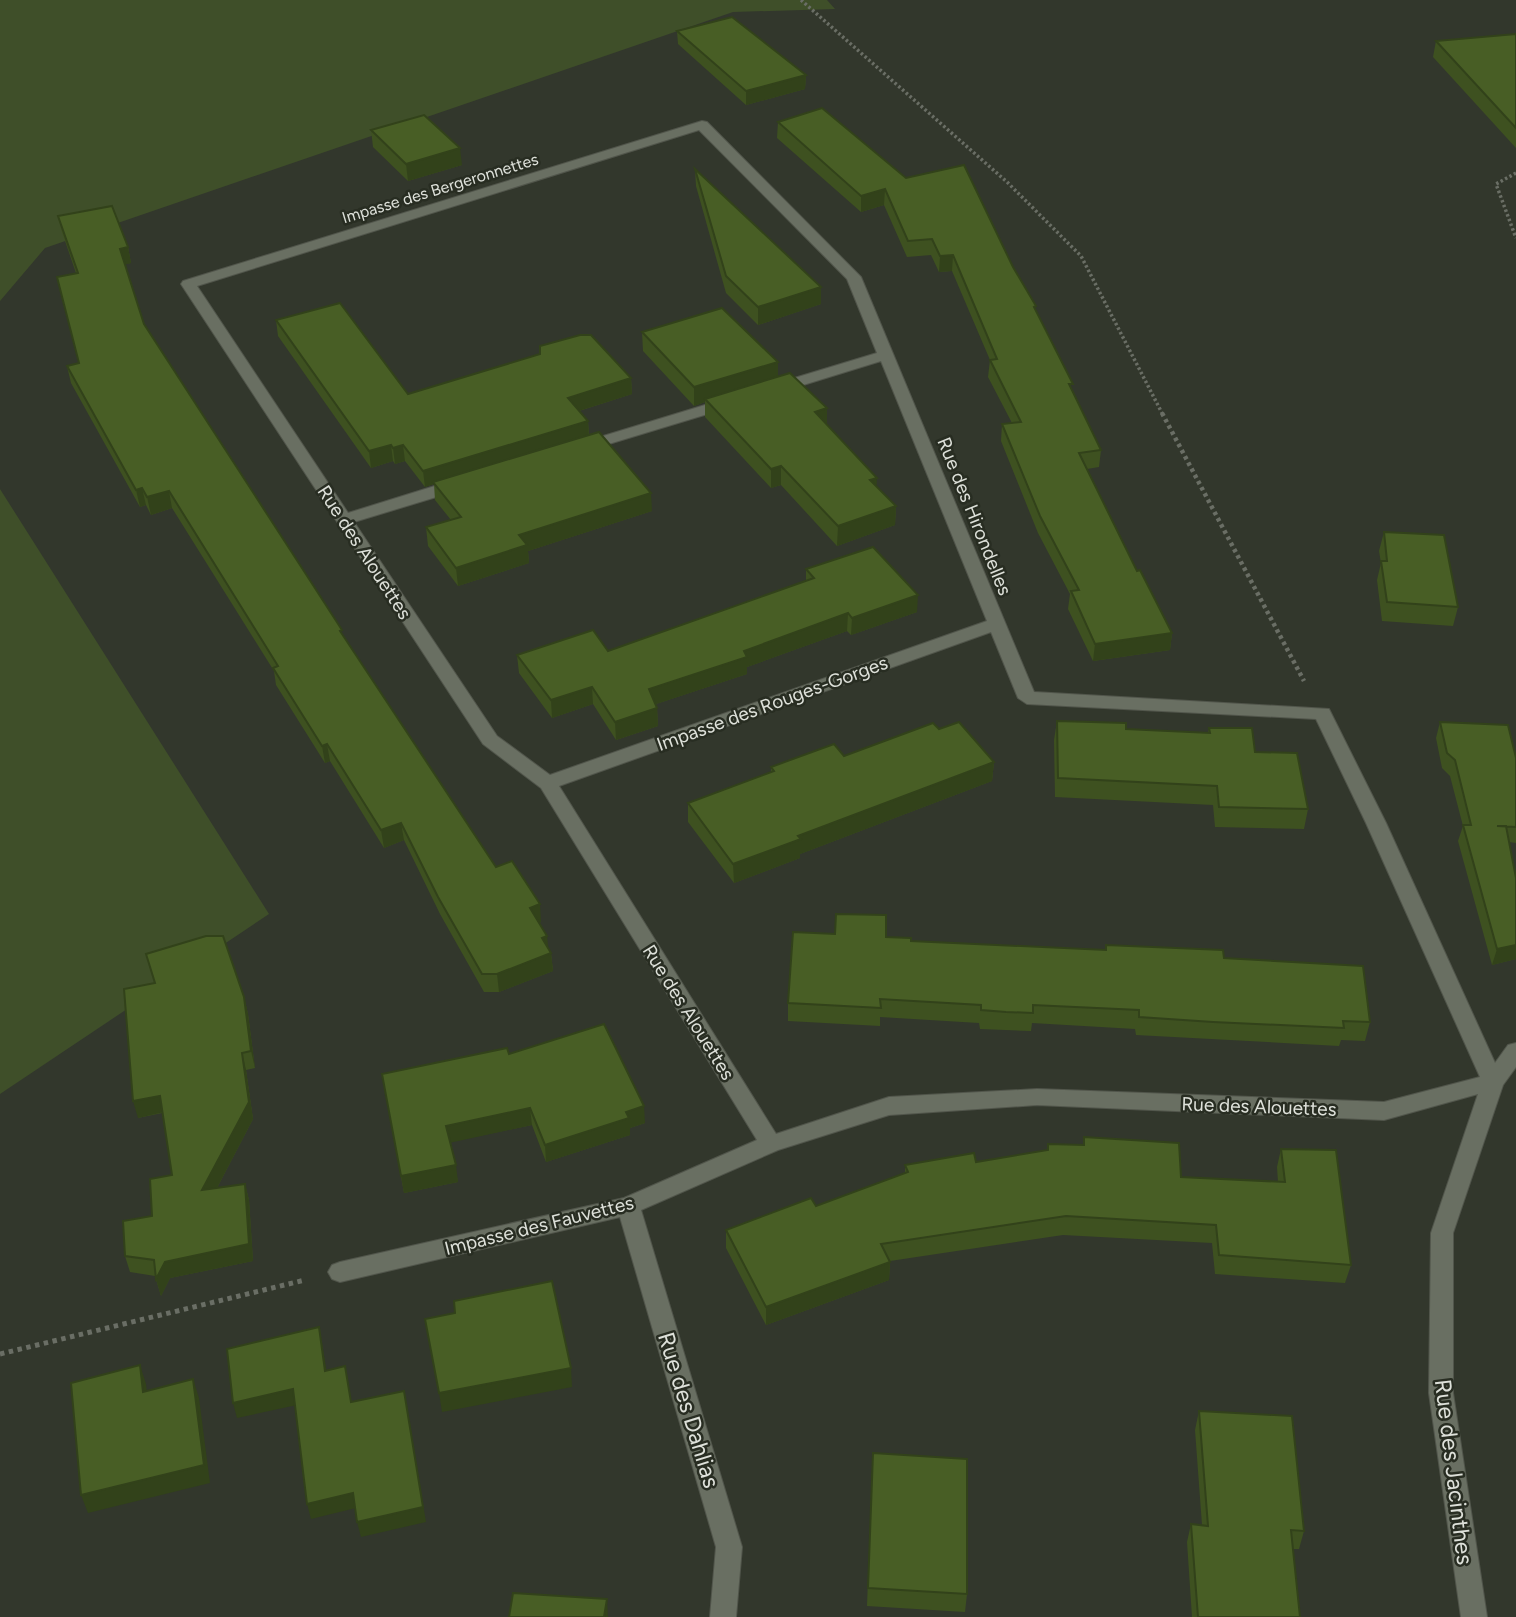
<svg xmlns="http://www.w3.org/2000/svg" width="1516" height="1617" font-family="Figtree,sans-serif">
<rect width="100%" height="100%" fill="#32372c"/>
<g fill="#3f4f29">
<polygon points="0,0 827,0 835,9 733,12 45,248 0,301"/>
<polygon points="0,489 269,914 0,1094"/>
</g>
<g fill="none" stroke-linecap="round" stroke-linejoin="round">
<defs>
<g id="minor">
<path d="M702,121L707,122L861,277L1034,692L1329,709L1386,823L1495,1063L1508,1045L1516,1043V1067L1503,1085L1453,1233V1393L1487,1617H1461L1429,1393L1431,1233L1478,1094L1384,1120L1037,1105L889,1115L778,1150L641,1210L742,1547L736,1617H710L716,1547L620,1217L340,1282L332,1279L328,1272L332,1265L340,1262L624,1198L757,1140L541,788L483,744L181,284L183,281ZM699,130L847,279L877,353L768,386L766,389L774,394L881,361L987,621L550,775L497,736L354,522L466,488L468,484L466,480H454L348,513L197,286ZM991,632L1018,698L1027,704L1316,719L1366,823L1480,1077L1384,1102L1037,1089L889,1097L776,1134L559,786Z"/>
<polygon points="728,398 736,403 734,406 589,450 577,450 575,447 577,444"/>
</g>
</defs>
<use href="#minor" stroke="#51554b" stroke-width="2"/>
<g stroke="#6a6e65" stroke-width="3.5" stroke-dasharray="2.5 2.5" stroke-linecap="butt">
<polyline points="801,0 1007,182 1081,256 1163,415"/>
<polyline points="1516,173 1496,184 1516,238"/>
</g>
<polyline stroke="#6a6e65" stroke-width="4.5" stroke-dasharray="3.5 3.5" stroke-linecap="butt" points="1162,413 1304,681"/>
<polyline stroke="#6a6e65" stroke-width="5" stroke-dasharray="4.5 4.5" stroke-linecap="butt" points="0,1354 305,1280"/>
<use href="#minor" fill="#696f62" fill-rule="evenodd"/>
</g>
<g fill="#3e5120">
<polygon points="677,31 806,75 805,89 746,105 678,44"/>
<polygon points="1516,34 1516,148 1433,57 1436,41"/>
<polygon points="778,122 1013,267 1036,311 1073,392 1101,450 1099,467 1087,469 1137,571 1172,633 1170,650 1093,661 1068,609 1070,594 1038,533 1001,441 1002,424 1012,423 988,377 990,360 952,271 939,272 931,255 907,257 884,205 861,212 777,138"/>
<polygon points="371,130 462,165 408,181 373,147"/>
<polygon points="695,169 821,287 821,304 758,325 726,293 696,186"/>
<polygon points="58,216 128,247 131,263 125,264 144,324 343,635 496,867 541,922 539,923 548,948 551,953 553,971 499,992 484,992 440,914 404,840 384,848 330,761 325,763 276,685 274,671 172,508 151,515 146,505 140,507 71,383 67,366 79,363 76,273 62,232"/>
<polygon points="276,320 408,394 631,378 632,394 579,411 588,421 589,435 652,511 528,551 529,563 458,586 428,546 426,527 451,520 435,500 434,484 425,487 405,461 395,464 393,461 371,468 278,336"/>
<polygon points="642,332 778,376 827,408 827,425 876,486 896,506 895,525 837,546 781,485 771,488 705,417 705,402 694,406 643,351"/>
<polygon points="1384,532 1458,607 1453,626 1382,621 1377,580 1381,563 1379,551"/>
<polygon points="806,569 917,612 851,635 847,631 747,667 747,674 656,704 657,708 658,726 616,740 593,704 552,718 519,673 517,655 608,651 806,581"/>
<polygon points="1057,721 1126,729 1208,733 1209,728 1255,752 1308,809 1304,829 1215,827 1213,805 1055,797 1054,740"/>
<polygon points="1440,722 1516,758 1516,843 1509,842 1516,878 1516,959 1492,965 1458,841 1463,826 1450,776 1442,768 1436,738"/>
<polygon points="939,729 994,762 992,781 800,854 800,858 734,883 688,822 688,803 771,772 771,767 844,756"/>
<polygon points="886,937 911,941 1106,950 1106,945 1224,958 1370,1022 1365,1041 1341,1040 1339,1046 1136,1035 1135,1029 1032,1023 1031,1031 980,1029 979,1023 880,1017 880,1026 788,1021 788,1003"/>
<polygon points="146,954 244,997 248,1014 255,1068 246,1070 253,1119 217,1188 245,1184 249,1200 253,1261 170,1278 161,1296 155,1276 130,1272 125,1256 152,1216 172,1175 162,1113 138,1118 154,983"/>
<polygon points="509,1054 645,1123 630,1128 630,1135 546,1162 532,1125 450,1142 458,1182 404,1193 382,1074"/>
<polygon points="1084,1137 1181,1177 1278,1182 1277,1167 1281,1149 1351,1265 1345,1283 1215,1274 1212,1243 1063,1235 890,1261 889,1280 766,1325 726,1248 726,1230 816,1206 905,1173 905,1165 976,1162 1047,1150 1048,1144 1083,1145"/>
<polygon points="1199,1411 1304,1531 1299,1549 1293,1549 1300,1617 1192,1617 1187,1542 1191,1524 1202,1525 1195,1430"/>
<polygon points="872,1472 967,1594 965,1612 867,1606"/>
</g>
<g fill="#32421a">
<polygon points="806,75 805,89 746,105 746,91"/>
<polygon points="460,148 462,165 408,181 406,164"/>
<polygon points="885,189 884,205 861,212 861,196"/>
<polygon points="128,247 131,263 124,265 120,249"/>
<polygon points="953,255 952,271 939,272 940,256"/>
<polygon points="821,287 821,304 758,325 758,307"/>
<polygon points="778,362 778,380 705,399 705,402 694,406 694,387"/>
<polygon points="631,378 632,394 569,414 568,398"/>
<polygon points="827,408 827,427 815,412"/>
<polygon points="588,421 589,437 433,482 434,484 425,487 423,471"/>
<polygon points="391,445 393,461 371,468 369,451"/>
<polygon points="403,445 405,461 395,464 393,448"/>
<polygon points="781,466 781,485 771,488 771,469"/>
<polygon points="877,478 876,497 870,480"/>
<polygon points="142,488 146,505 140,507 136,490"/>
<polygon points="169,491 172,508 151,515 147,497"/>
<polygon points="651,493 652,511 528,551 529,563 458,586 456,568 519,535"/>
<polygon points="896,506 895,525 837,546 838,526"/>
<polygon points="918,595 917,612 851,635 852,618"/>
<polygon points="848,613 847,631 747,667 747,674 650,706 649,689 744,651"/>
<polygon points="1172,633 1170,650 1093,661 1095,644"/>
<polygon points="592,687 593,704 552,718 551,700"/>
<polygon points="657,708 658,726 616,740 615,722"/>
<polygon points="327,744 330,761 325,763 322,746"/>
<polygon points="994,762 992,781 800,854 800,858 734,883 733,864 798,836"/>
<polygon points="401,823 404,840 384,848 381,830"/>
<polygon points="540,904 541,922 532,926 530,908"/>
<polygon points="547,936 549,954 542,938"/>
<polygon points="1516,945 1516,959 1492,965 1497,949"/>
<polygon points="551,953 553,971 499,992 497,974"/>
<polygon points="244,997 248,1014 255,1068 251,1051"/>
<polygon points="242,1053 246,1070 253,1119 207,1207 202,1190"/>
<polygon points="160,1096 164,1112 138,1118 133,1101"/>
<polygon points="644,1106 645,1123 630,1128 630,1135 546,1162 545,1145 626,1112"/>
<polygon points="530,1108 532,1125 449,1143 446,1126"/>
<polygon points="456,1165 458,1182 404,1193 401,1176"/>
<polygon points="245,1184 249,1200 253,1261 170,1278 161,1296 156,1279 165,1262"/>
<polygon points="890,1262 889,1280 766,1325 766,1307"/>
<polygon points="319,1327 322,1343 329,1386 325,1371"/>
<polygon points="140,1365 146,1384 149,1410 143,1392"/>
<polygon points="571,1368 572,1387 442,1412 439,1393"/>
<polygon points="193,1379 199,1398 210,1483 88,1513 81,1495"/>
<polygon points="293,1389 297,1405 237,1418 233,1403"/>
<polygon points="407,1406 426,1522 361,1537 357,1522"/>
<polygon points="353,1493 356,1508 311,1519 307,1504"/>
<polygon points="607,1599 608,1617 604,1617"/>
</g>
<g fill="#485e25" stroke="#32421a" stroke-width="2">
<polygon points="732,17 806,75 746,91 677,31"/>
<polygon points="1516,34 1516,128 1436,41"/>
<polygon points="822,108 906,178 964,165 1013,267 1036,306 1034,307 1073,384 1069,384 1101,450 1079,453 1137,571 1140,570 1172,633 1095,644 1071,591 1079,590 1040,516 1002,424 1021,422 990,360 997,359 953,255 940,256 932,239 908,241 885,189 861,196 778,122"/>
<polygon points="424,115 460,148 406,164 371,130"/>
<polygon points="695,169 821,287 758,307 726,276"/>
<polygon points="112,206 128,247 120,249 144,324 311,582 342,630 340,631 496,867 512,861 540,904 530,908 547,936 542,938 551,953 497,974 482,974 438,897 401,823 381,830 327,744 322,746 273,668 278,666 169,491 147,497 142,488 136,490 67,366 79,363 57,277 78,273 58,216"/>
<polygon points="340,303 408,394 540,354 540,346 580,335 591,335 631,378 568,398 588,421 423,471 403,445 393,448 391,445 369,451 276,320"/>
<polygon points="722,308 778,362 694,387 642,332"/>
<polygon points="790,373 827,408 815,412 877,478 870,480 896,506 838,526 781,466 771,469 705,399"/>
<polygon points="599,432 651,493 519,535 527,545 456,568 426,527 461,517 433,482"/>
<polygon points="1384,532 1444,535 1458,607 1387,602 1381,561 1387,561"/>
<polygon points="873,547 918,595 852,618 848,613 744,651 747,657 649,689 657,708 615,722 592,687 551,700 517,655 593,630 608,651 814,578 806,569"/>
<polygon points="1057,721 1126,723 1126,729 1210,733 1209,728 1252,728 1255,752 1297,753 1308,809 1219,807 1217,786 1058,778"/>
<polygon points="959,722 994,762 798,836 801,839 733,864 688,803 774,771 771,767 834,744 844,756 933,723 939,729"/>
<polygon points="1440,722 1508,725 1516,758 1516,827 1497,826 1506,826 1516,878 1516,945 1497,949 1463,825 1471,825 1455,760 1447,753"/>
<polygon points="836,914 886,915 886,937 911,938 911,941 1106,950 1106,945 1223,950 1224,958 1363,966 1370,1022 1343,1021 1344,1028 1213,1022 1139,1017 1139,1010 1033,1005 1033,1013 1006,1012 981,1010 981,1005 880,999 881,1008 788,1003 793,932 835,934"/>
<polygon points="206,936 223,936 244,997 251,1051 242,1053 249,1102 202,1190 245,1184 249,1244 165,1262 156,1279 154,1260 125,1256 123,1221 152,1216 150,1179 172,1175 160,1096 133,1101 124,989 155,983 146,954"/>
<polygon points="604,1024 644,1106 626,1112 629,1118 545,1145 530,1108 446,1126 456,1165 401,1176 382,1074 507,1048 509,1054"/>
<polygon points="1084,1137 1179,1143 1181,1177 1285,1182 1281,1149 1336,1150 1351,1265 1219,1255 1216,1225 1066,1216 881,1244 890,1262 766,1307 726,1230 811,1198 816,1206 908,1172 905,1165 974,1153 976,1162 1048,1150 1048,1144 1084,1145"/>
<polygon points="552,1281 571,1368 439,1393 425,1319 455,1313 454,1301"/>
<polygon points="319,1327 325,1371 345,1366 351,1402 404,1391 423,1507 357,1522 353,1493 307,1504 293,1389 233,1403 227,1349"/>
<polygon points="140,1365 143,1392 193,1379 204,1465 81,1495 71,1383"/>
<polygon points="1199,1411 1292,1416 1304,1531 1291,1530 1300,1617 1198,1617 1191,1524 1208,1526"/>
<polygon points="873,1453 967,1459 967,1594 868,1588"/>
<polygon points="513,1593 607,1599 604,1617 509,1617"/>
</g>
<g text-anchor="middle" stroke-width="5" stroke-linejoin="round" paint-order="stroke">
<g font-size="16" fill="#dee1da" stroke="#282d22">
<text transform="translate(440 188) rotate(-17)" y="6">Impasse des Bergeronnettes</text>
</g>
<g font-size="19" fill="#dee1da" stroke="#282d22">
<text transform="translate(975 516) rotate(68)" y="7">Rue des Hirondelles</text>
<text transform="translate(365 552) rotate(57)" y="7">Rue des Alouettes</text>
<text transform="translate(772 703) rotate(-20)" y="7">Impasse des Rouges-Gorges</text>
<text transform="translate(689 1012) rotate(58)" y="7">Rue des Alouettes</text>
<text transform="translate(1259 1106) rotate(2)" y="7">Rue des Alouettes</text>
<text transform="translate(539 1225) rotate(-14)" y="7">Impasse des Fauvettes</text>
</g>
<g font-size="23" fill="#dee1da" stroke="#282d22">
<text transform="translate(689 1410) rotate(73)" y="8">Rue des Dahlias</text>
<text transform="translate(1454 1472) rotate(83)" y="8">Rue des Jacinthes</text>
</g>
</g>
</svg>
